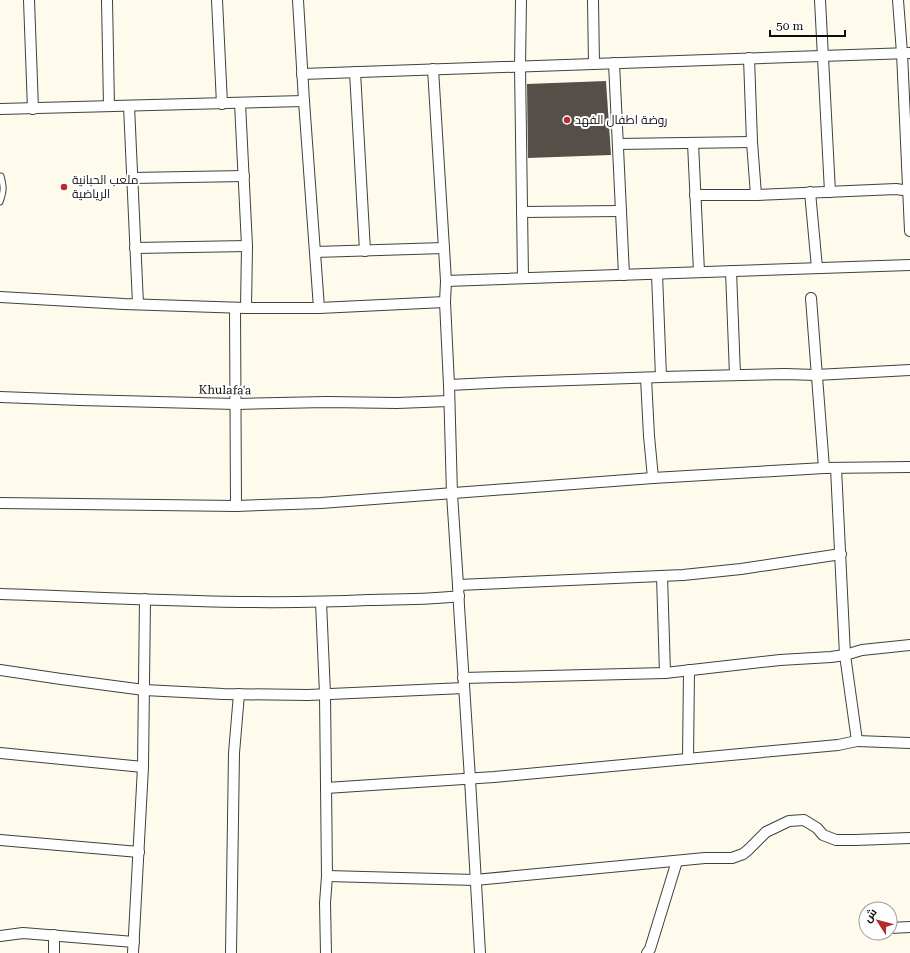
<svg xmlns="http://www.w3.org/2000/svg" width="910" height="953" font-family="'Roboto Serif',Cairo,serif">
<rect width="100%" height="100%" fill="#fefbed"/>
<polygon fill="#554e49" points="606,81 611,155 528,158 527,84"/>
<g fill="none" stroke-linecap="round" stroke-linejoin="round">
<defs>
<path id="service" d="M0,202C4,191 4,187 1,176"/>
<g id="minor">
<polyline points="29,0 33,109"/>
<polyline points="107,0 109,106"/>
<polyline points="217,0 222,104"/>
<polyline points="298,0 304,101 319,308"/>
<polyline points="521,0 520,66 523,278"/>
<polyline points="593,0 594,64"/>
<polyline points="820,0 830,192"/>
<polyline points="898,0 902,53 910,231"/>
<polyline points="749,58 752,142 756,195"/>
<polyline points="614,63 624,275"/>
<polyline points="433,69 446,281 445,302 449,385 452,494 458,585 459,606 470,779 480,953"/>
<polyline points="355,72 365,251"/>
<polyline points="302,74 910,53"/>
<polyline points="240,103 247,246 246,308"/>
<polyline points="129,106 138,304"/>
<polyline points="0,109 304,101"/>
<polyline points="693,143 699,272"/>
<polyline points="618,144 752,142"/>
<polyline points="132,178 244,176"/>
<polyline points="810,192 817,268"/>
<polyline points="695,195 756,195 896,189 910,191"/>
<polyline points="522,212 621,211"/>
<polyline points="135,248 247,246"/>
<polyline points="315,252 444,248"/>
<polyline points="731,271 735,375"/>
<polyline points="657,274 661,377"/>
<polyline points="446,281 910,265"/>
<polyline points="0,297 124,304 246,308 319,308 445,302"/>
<polyline points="811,298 824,468"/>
<polyline points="235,308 236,506"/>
<polyline points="646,378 649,436 653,478"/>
<polyline points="449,385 512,382 661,377 785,374 816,375 910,370"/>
<polyline points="0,397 80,400 236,404 327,402 397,403 449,401"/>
<polyline points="0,503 236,506 321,503 653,478 824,468 910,467"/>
<polyline points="662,576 665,673"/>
<polyline points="458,585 683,575 741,569 841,554"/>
<path d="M0,594C122,598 245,606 368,600C398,599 429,600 459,596"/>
<polyline points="321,602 325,694 327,876 325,903 326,953"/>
<polyline points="0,670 61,679 144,690 223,694 308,695 464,688"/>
<polyline points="463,678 665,673 780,660 831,657 845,655 862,650 910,645"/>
<polyline points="857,741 910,743"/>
<polyline points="0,753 143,767"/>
<polyline points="688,759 689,670"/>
<polyline points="326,788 494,777 838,745 857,741 845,655 836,468"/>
<polyline points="0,840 139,852"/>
<polyline points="327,876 475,880 705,858 732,858 743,854 748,850 766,832 789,821 804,820 817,828 823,835 836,840 855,840 910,838"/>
<polyline points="890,928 910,927"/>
<polyline points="54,935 54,953"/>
<polyline points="0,936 23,933 134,942"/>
<polyline points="133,953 143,767 145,599"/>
<polyline points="231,953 234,753 239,694"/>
<polyline points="647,953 650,949 677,861"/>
</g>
</defs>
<use href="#service" stroke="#404040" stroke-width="7"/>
<use href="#minor" stroke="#404040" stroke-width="12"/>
<use href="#service" stroke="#fff" stroke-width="5"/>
<use href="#minor" stroke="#fff" stroke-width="10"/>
</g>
<g fill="#b72b2d" stroke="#fff" stroke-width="1.5">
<circle cx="567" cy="120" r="4"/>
<circle cx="64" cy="187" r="4"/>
</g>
<g text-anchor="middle" stroke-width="4" stroke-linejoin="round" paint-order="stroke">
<g font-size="12" fill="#0d0d0d" stroke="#fff" text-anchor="start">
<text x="575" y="124">روضة اطفال الفهد</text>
<text x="72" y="184">ملعب الحبانية<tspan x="72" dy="14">الرياضية</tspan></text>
</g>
<g font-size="12" fill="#0d0d0d" stroke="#fff">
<text transform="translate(225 390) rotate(1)" y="4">Khulafa'a</text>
</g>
</g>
<g transform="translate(878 921) rotate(306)"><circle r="19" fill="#ffffff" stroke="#9e9e9e"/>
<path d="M0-3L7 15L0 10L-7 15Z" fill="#b72b2d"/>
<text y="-6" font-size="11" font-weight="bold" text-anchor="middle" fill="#0d0d0d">ش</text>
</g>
<path d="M770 30v6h75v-6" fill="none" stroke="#0d0d0d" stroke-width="2"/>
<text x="776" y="30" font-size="12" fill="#0d0d0d" stroke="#ffffff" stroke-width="3" paint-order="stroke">50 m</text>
</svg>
